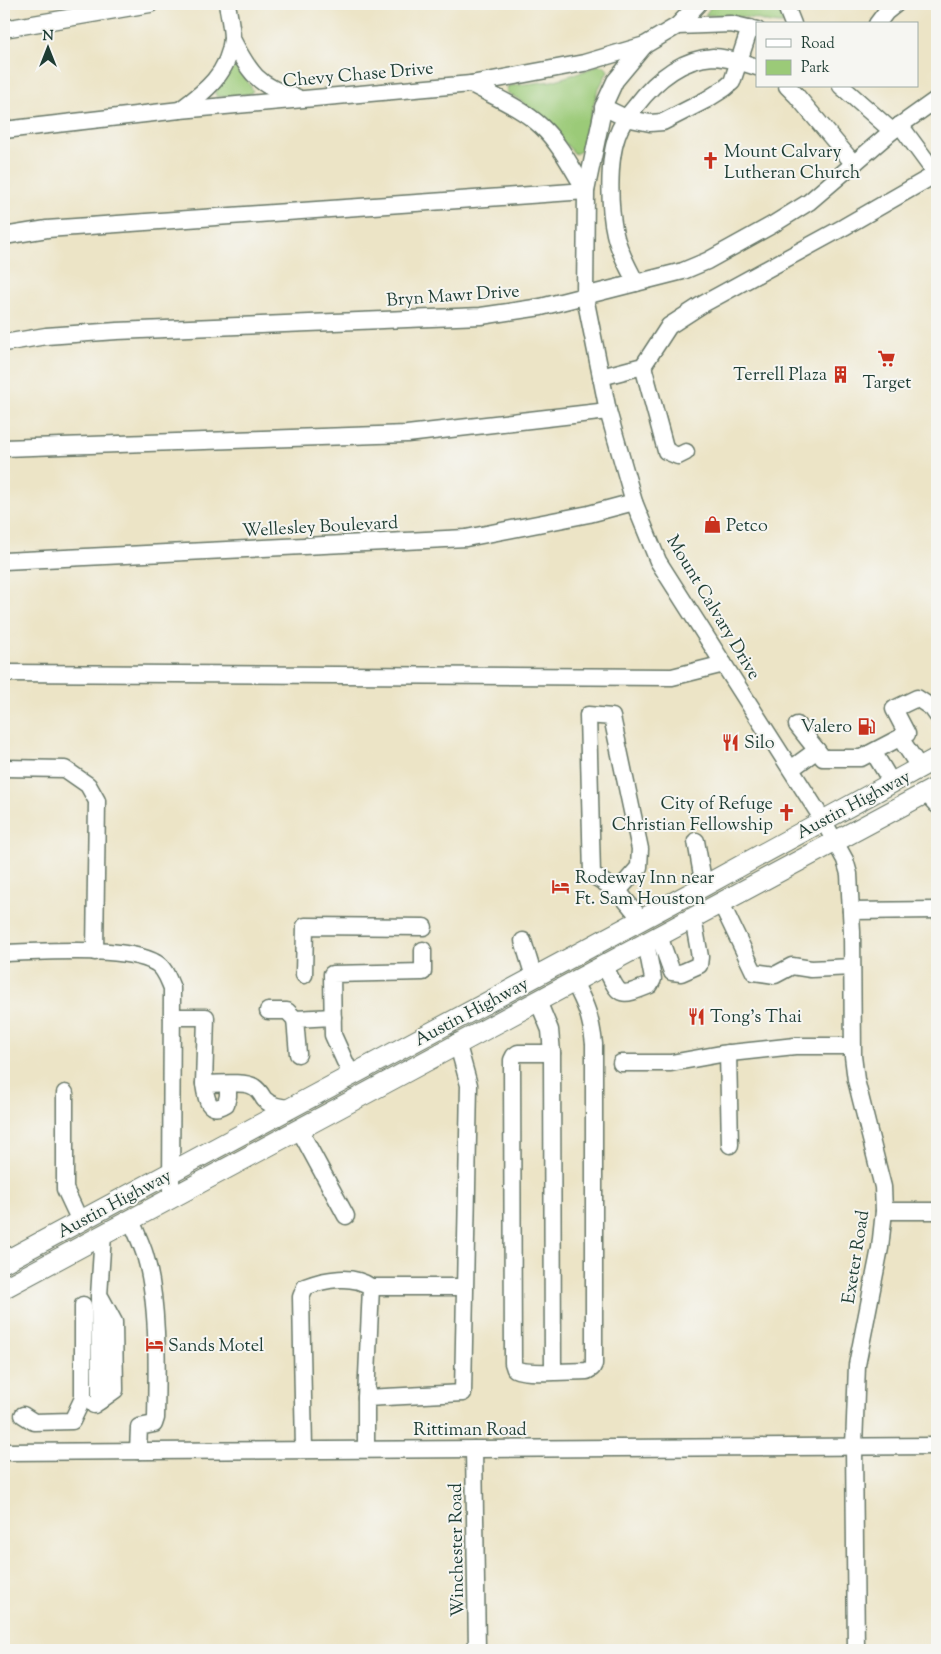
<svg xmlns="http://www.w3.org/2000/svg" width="941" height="1654" font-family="'Sorts Mill Goudy',serif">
<rect width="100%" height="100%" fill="#f6f6f2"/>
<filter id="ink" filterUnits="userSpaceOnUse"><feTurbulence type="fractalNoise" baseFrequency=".02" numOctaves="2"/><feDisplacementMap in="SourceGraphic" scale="10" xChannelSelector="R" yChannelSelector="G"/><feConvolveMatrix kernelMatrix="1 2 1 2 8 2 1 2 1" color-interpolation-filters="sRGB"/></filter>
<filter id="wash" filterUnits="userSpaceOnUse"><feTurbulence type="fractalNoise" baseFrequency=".0096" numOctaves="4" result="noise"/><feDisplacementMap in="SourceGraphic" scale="20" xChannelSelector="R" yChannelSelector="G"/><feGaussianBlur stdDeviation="1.12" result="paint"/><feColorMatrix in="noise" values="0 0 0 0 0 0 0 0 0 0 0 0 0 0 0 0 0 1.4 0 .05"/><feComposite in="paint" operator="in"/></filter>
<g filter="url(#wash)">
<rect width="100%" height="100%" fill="#ece4c6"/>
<g fill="#9bca78" stroke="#5d8456">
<path d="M713,4H778L783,19V24C772,24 766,22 756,19C739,16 722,15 705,15Z"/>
<polygon points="598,65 605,66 608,71 597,92 581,151 575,154 540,116 518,99 506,92 508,86 552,81 579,73"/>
<polygon points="231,66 234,66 247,80 253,91 250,94 217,97 215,93"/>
</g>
</g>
<g filter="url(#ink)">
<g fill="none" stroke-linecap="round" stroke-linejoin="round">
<defs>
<g id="minor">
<polyline points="785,4 793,24"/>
<polyline points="877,24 886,12 896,4"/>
<polyline points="677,26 731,24 757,30"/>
<polyline points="4,29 150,4"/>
<path d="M232,39C249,72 258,87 296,97"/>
<polyline points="645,45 615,81 604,105 586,191 585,297 608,411 634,502 658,561 823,820 845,860 849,874 852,932 853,1056 856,1080 883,1187 884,1211 880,1248 857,1365 854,1446 856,1650"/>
<polyline points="787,86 796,95 854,164"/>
<polyline points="841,86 892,131"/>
<polyline points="603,107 626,118 650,123 663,122 706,100 725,88 732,82 750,28"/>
<path d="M180,110C205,92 229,73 232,39C232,28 229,15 227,4"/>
<polyline points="900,125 936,174"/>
<polyline points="4,130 180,110 471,84 584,63 645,45 677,26 698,4"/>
<path d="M4,236L47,229L586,191C573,170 560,144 542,127C522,108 495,97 471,84"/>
<path d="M636,283C628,267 619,252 615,234C609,208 608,161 617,136C621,124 627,116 635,107C654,82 680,59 713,57C728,57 743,63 757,67"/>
<polyline points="4,343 46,336 117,331 481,316 541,307 683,271 707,261 772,225 809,202 892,131 937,99"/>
<polyline points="643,366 666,451 678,456 686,452"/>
<polyline points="601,377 643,366 669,326 703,304 844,227 936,174 937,175"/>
<polyline points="4,448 407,434 608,411"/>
<polyline points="4,561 466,538 589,514 634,502"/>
<polyline points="4,673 672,677 724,664"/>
<polyline points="797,725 823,758 861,758 907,734 894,709 917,698 932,708 937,715"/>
<polyline points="900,738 920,768"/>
<polyline points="874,753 892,783"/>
<polyline points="4,768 65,769 88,785 97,801 95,952"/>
<polyline points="791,769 817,750"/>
<polyline points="926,793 937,805"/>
<polyline points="696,841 704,886"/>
<polyline points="618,891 639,867 640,849 612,717 588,715 592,875 618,891 641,919"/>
<polyline points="721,903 754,972 775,975 792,966 811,969 852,967"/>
<polyline points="851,911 937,910"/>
<polyline points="659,936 672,972 681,973 699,965 700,957 693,918"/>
<polyline points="523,941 534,977"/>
<path d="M4,953C41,952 126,945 156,963C165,968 168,979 172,988L171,1197"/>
<path d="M604,965C620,995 616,999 650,985L653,979L646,943"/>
<polyline points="304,975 305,926 424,927"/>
<polyline points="538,1001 550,1030 552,1053"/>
<polyline points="268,1011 287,1011 295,1019"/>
<path d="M172,1017H206L204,1084C215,1084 246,1081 254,1087C259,1090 261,1094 264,1099C271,1106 280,1107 289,1108"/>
<polyline points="728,1053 730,1145"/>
<polyline points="298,1054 295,1019 333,1017"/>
<polyline points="621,1063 671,1063 721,1054 795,1046 852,1046"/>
<polyline points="351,1075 333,1035 332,974 423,972 423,950"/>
<path d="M204,1084C206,1098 208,1115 226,1104L228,1096V1084"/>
<polyline points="65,1093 65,1189 80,1221"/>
<polyline points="299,1129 346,1216"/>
<polyline points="884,1211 937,1211"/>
<path d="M131,1219C135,1231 141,1242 145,1255C159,1302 157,1368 156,1418L154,1424L139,1427L138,1451"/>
<polyline points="371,1287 464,1287"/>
<path d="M553,1371L552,1053H518L514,1056L512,1060L513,1363L515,1369C527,1375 571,1371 587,1371L592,1368L594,1364V1044C591,1017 586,1005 574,982"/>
<polyline points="100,1401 99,1296 103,1234"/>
<polyline points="94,1405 115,1390 114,1322 101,1298"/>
<polyline points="23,1415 34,1422 72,1421 83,1398 83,1305"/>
<polyline points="366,1449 366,1398 463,1393 469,1085 457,1042"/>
<polyline points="474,1449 477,1650"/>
<path d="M304,1450L301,1297L305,1287C325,1279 353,1274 371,1287L366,1398"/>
<polyline points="4,1452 937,1446"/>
</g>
<g id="major">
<polyline points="4,1262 704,886 937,758"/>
<path d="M4,1288C314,1120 626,954 937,787"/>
</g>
</defs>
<use href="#minor" stroke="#677767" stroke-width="19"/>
<use href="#major" stroke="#677767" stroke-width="22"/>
<use href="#minor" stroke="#fff" stroke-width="16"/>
<use href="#major" stroke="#fff" stroke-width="20"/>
</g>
</g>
<defs>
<symbol id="church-bare" viewBox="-9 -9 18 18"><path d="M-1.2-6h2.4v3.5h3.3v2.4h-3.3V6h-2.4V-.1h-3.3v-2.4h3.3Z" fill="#c8321e" stroke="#f6f6f2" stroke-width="2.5" paint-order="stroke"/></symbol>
<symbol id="supermarket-bare" viewBox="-9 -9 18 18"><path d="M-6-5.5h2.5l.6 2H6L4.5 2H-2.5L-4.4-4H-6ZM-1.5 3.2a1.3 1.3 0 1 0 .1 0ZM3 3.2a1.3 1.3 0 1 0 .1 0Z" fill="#c8321e" stroke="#f6f6f2" stroke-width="2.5" paint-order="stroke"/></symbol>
<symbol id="building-bare" viewBox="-9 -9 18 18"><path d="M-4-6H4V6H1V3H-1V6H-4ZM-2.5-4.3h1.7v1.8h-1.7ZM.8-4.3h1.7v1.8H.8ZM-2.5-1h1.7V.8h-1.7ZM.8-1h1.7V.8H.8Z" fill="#c8321e" stroke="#f6f6f2" stroke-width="2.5" paint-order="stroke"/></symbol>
<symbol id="shop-bare" viewBox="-9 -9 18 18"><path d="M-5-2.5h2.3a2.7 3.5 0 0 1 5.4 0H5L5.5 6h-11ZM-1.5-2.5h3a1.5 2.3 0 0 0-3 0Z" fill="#c8321e" stroke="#f6f6f2" stroke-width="2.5" paint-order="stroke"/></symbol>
<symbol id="fuel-bare" viewBox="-9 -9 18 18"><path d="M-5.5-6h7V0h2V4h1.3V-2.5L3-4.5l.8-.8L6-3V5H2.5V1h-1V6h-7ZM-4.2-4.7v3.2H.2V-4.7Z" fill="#c8321e" stroke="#f6f6f2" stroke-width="2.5" paint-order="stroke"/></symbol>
<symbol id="restaurant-bare" viewBox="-9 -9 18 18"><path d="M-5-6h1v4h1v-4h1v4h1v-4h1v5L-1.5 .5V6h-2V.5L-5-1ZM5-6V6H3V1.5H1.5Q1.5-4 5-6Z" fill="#c8321e" stroke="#f6f6f2" stroke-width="2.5" paint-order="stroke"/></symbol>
<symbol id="hotel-bare" viewBox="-9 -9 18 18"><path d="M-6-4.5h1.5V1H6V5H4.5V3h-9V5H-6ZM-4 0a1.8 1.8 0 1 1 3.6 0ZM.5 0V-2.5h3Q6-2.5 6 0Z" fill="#c8321e" stroke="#f6f6f2" stroke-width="2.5" paint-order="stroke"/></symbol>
</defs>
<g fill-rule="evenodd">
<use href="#church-bare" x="698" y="148" width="25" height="25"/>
<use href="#supermarket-bare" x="874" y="346" width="25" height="25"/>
<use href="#building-bare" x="828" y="362" width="25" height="25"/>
<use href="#shop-bare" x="700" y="512" width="25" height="25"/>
<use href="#fuel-bare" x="854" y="714" width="25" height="25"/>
<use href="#restaurant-bare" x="718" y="730" width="25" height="25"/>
<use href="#church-bare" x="774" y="800" width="25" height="25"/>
<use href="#hotel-bare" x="548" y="874" width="25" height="25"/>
<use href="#restaurant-bare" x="684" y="1004" width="25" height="25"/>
<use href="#hotel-bare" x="142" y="1332" width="25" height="25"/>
</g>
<g text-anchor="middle" stroke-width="4" stroke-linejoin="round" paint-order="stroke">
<g font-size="18" fill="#1f3d34" stroke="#f6f6f2">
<text transform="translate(358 74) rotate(-5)" y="6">Chevy Chase Drive</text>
<text transform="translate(453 295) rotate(-4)" y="6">Bryn Mawr Drive</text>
<text transform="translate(320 526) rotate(-3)" y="6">Wellesley Boulevard</text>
<text transform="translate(714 607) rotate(59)" y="6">Mount Calvary Drive</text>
<text transform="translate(853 804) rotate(-28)" y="6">Austin Highway</text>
<text transform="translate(471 1011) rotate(-28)" y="6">Austin Highway</text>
<text transform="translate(114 1203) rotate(-28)" y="6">Austin Highway</text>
<text transform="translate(855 1257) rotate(-81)" y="6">Exeter Road</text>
<text x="470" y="1435">Rittiman Road</text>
<text transform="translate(456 1550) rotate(-91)" y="6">Winchester Road</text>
</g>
<g font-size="18" fill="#1f3d34" stroke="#f6f6f2" text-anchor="start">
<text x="724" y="157">Mount Calvary<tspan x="724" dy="21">Lutheran Church</tspan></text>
<text x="827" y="380" text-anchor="end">Terrell Plaza</text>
<text x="887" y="388" text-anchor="middle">Target</text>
<text x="726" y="531">Petco</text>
<text x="852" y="732" text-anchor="end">Valero</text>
<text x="744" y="748">Silo</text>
<text x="773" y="809" text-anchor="end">City of Refuge<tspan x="773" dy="21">Christian Fellowship</tspan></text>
<text x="575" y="883">Rodeway Inn near<tspan x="575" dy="21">Ft. Sam Houston</tspan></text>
<text x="710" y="1022">Tong's Thai</text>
<text x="168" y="1351">Sands Motel</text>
</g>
</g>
<rect width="941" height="1654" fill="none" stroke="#f6f6f2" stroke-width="20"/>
<rect x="756" y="22" width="162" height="65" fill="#f6f6f2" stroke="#a0aca6"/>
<rect x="766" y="39" width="25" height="8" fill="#ffffff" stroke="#a0aca6"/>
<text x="801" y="48" font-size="15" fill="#1f3d34">Road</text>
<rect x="766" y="60" width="25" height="15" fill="#9bca78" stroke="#a0aca6"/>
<text x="801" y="72" font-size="15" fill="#1f3d34">Park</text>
<g transform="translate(48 48)" stroke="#f6f6f2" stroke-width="4" paint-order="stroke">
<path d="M0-4L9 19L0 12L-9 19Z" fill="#1f3d34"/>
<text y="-8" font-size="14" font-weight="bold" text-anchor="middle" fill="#1f3d34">N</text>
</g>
</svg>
